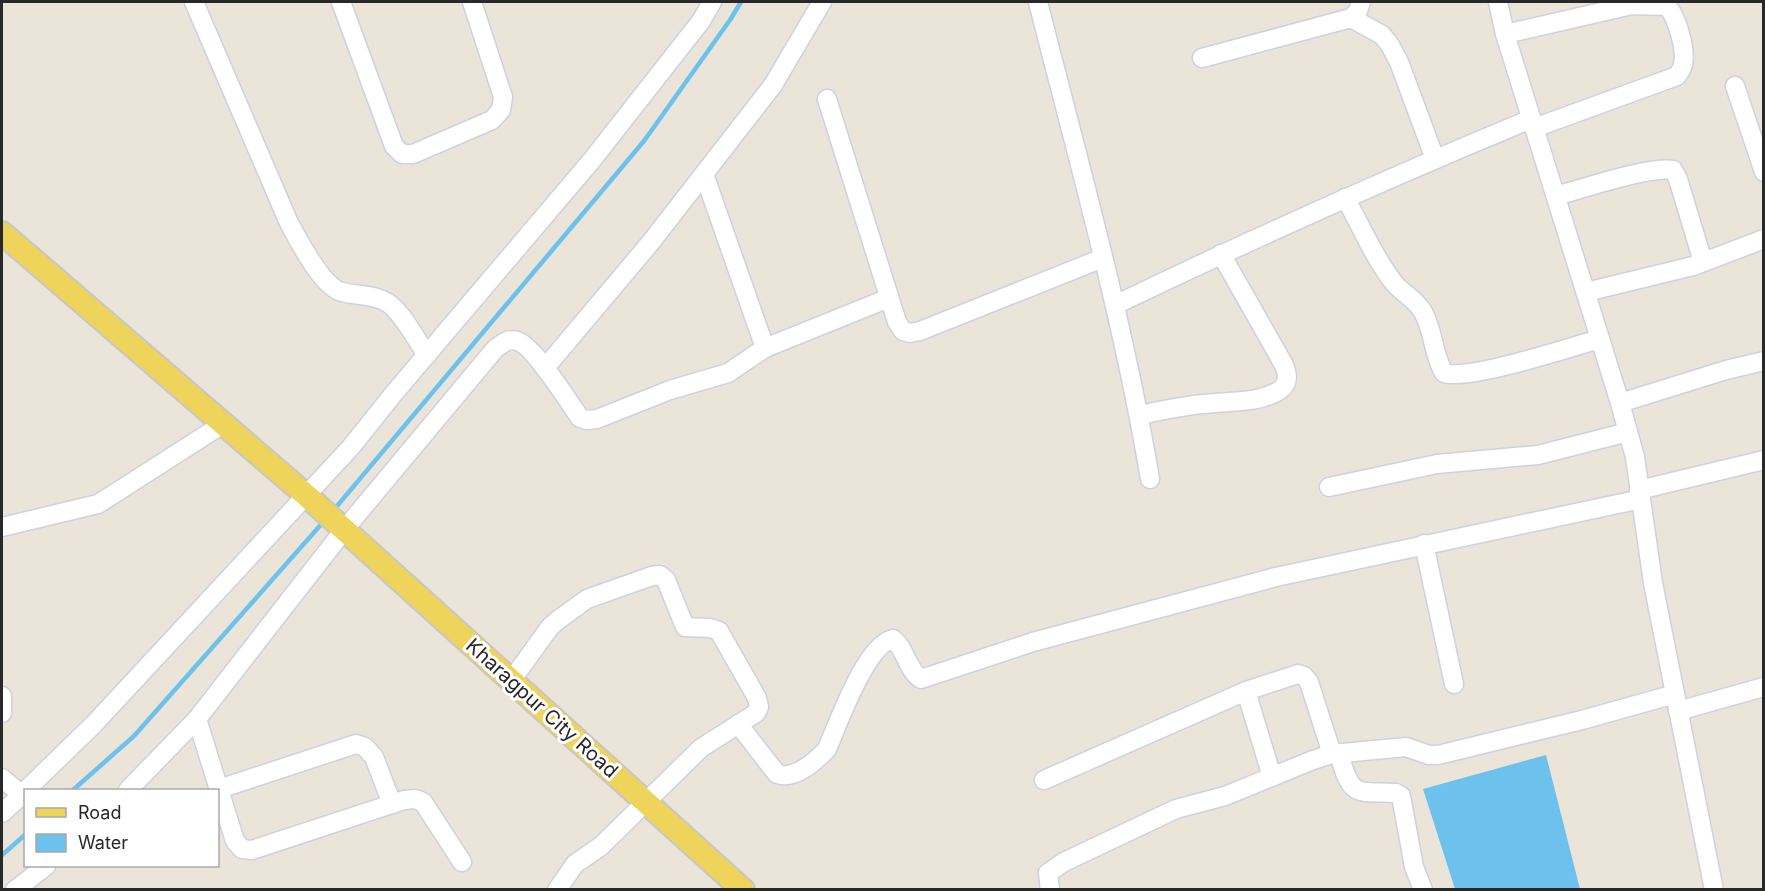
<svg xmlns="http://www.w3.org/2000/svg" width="1765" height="891" font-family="Inter,sans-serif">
<rect width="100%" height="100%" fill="#eae4d9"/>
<polygon fill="#6cc2ec" points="1546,755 1580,889 1455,889 1423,789"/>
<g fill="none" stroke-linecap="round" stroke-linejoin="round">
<g stroke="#6cc2ec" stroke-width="4.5">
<polyline points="332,512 644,141 730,20 741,2"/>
<polyline points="73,790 134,736 325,520"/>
<polyline points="2,855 26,834"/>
</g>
<defs>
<g id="minor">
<path d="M194,2L289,223C299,241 322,287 342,292C356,296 375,294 388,303C402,312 417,341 427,355"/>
<polyline points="341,2 394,146 402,154 413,154 492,120 501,110 503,97 472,2"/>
<path d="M1038,2C1078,160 1123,318 1150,479"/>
<polyline points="1498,2 1505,34 1620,403 1635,457 1653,583 1714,890"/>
<polyline points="1351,18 1382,35 1390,45 1399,62 1435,159"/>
<path d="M1505,34L1632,5L1667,6C1677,17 1688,53 1682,68C1682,69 1678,74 1677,76L1534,128"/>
<polyline points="1202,58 1351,18 1358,11 1361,2"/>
<polyline points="1735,86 1764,172"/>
<polyline points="827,99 897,322 903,331 910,333 920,331 1103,258"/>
<polyline points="704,174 765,348"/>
<path d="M1556,196C1582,189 1649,166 1673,170L1678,179L1703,262"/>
<path d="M1345,198C1361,225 1374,258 1394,283C1403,294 1416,299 1423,312C1434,331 1433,355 1444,373C1469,381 1570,347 1600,339"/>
<polyline points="1586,292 1693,266 1764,239"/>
<path d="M1115,305C1252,239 1391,177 1531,119"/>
<polyline points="545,368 651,242 773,85 822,2"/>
<polyline points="1620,403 1726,370 1764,361"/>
<path d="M1139,415C1160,411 1182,406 1203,404C1226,401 1259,404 1280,390C1289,383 1288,375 1284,365L1221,254"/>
<polyline points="1329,487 1437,464 1538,455 1628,432"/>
<polyline points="1639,490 1764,460"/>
<polyline points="2,527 98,504 223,424"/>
<polyline points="1424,544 1454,684"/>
<polyline points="511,681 550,627 558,620 587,599 652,576 660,575 666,580 685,627 710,628 719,631 757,698 759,707 756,713 701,748 601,846 575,864 557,890"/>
<polyline points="1246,691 1272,777"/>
<polyline points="2,696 2,713"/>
<polyline points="1678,711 1764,687"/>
<polyline points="197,719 235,841 242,849 252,850 404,800 415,799 423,802 462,862"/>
<path d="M738,724L777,774C795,780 816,761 827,749C838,724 866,644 893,639C906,649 907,670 921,679L1033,642L1276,577L1641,499"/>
<path d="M1339,754C1352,799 1355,791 1396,793L1401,796L1414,867L1423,890"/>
<polyline points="2,778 22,795"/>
<polyline points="1044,780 1246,691 1298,674 1304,676 1309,682 1332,754"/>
<polyline points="219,789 356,744 365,747 374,757 392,804"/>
<polyline points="26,790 94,724 351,447 395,392 592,160 701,21 712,2"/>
<path d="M128,790L197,719L344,530L495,349C502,344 508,338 517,341C533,345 569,402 580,418L587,420L597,419L670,390L728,373L765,348L889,298"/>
<polyline points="2,813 26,791"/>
<polyline points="15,890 46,866"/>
<polyline points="1050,890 1048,873 1064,862 1176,809 1225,796 1313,760 1332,754 1406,747 1429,755 1438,755 1582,720 1675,694"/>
</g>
<polyline id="major" points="2,233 307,496 743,890"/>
</defs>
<use href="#minor" stroke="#ced1e1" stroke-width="21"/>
<use href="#major" stroke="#c7c7c7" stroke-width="26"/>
<use href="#minor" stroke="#fff" stroke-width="18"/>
<use href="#major" stroke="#eed45a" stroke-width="22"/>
</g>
<g text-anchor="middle" stroke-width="6" stroke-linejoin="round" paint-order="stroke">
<g font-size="20" fill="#282828" stroke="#fff">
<text transform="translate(542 708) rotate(42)" y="7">Kharagpur City Road</text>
</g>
</g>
<rect width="1765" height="891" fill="none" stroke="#282828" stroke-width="6"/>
<rect x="24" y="789" width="195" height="78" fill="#ffffff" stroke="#a9a9a9" stroke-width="1.5"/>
<rect x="36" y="808" width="30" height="9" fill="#eed45a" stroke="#a9a9a9" stroke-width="1.5"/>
<text x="78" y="819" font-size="18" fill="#282828">Road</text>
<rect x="36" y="834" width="30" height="18" fill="#6cc2ec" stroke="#a9a9a9" stroke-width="1.5"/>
<text x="78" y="849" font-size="18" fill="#282828">Water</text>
</svg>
